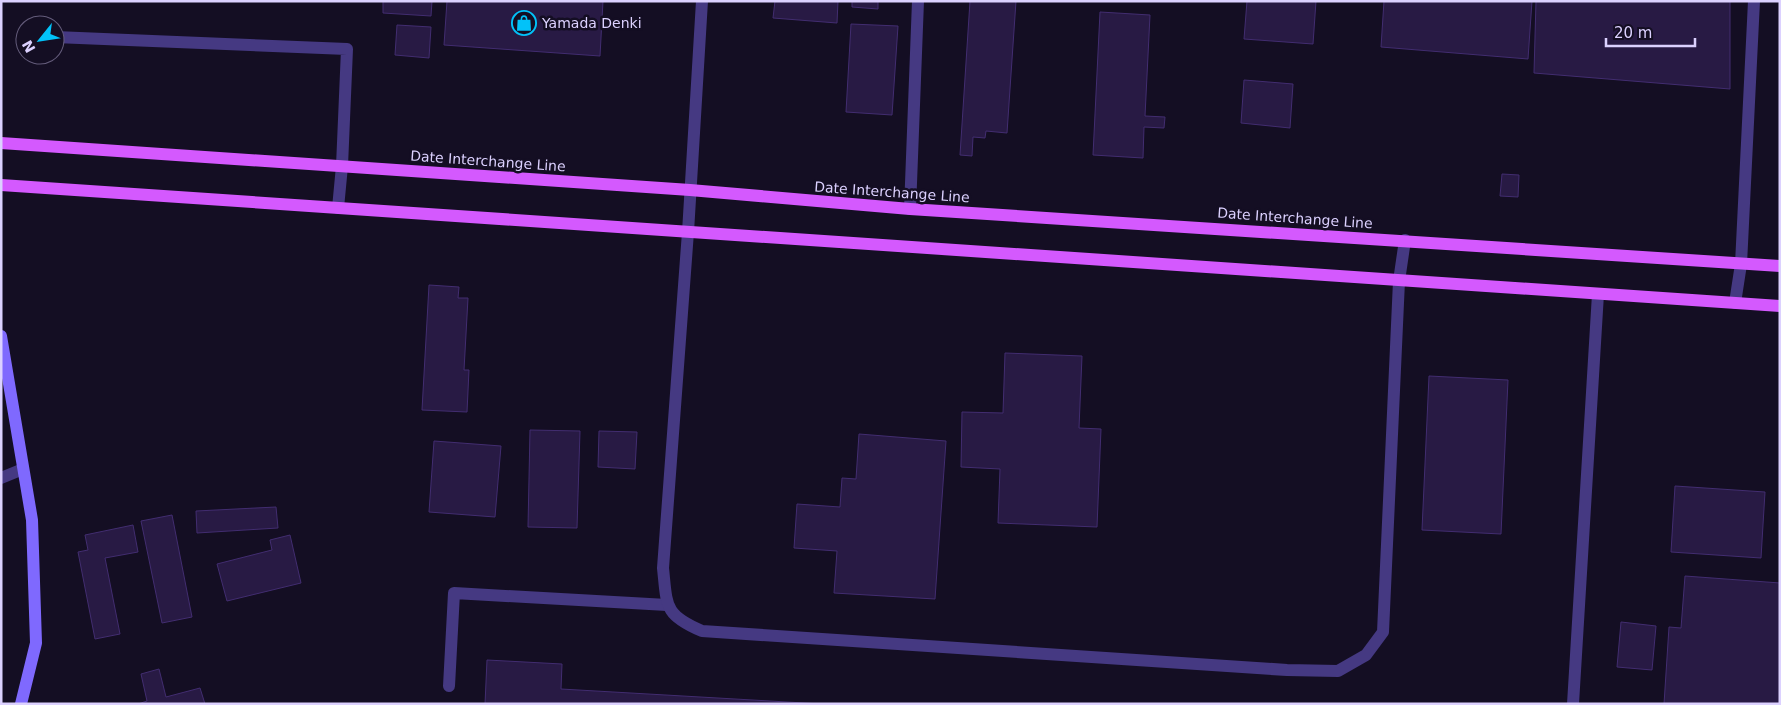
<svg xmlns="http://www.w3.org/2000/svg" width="1781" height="705" font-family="'DejaVu Sans',sans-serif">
<rect width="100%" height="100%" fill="#140e23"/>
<g fill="#281a44" stroke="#422d70">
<polygon points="383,1 432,1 431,16 383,13"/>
<polygon points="447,1 603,1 600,56 444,45"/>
<polygon points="775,1 838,1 837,23 773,18"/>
<polygon points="852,1 878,1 878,9 852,7"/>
<polygon points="970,1 1016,1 1007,133 986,131 985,138 973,137 972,156 960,155"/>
<polygon points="1247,1 1316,1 1313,44 1244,39"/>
<polygon points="1384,1 1532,1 1528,59 1381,47"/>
<polygon points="1536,1 1730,1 1730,89 1534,73"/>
<polygon points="1100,12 1150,15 1145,116 1165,117 1164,128 1144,127 1143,158 1093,155"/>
<polygon points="851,24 898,26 892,115 846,112"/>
<polygon points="397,25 431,27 429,58 395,55"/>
<polygon points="1244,80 1293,84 1290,128 1241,123"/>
<polygon points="1502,174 1519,175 1518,197 1500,196"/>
<polygon points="429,285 459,287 458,298 468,298 464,370 469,370 467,412 422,410"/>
<polygon points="1005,353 1082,356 1079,428 1101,429 1097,527 998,523 1000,469 961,467 962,412 1003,413"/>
<polygon points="1429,376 1508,380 1501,534 1422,530"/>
<polygon points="530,430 580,431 577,528 528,527"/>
<polygon points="599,431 637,432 635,469 598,467"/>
<polygon points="859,434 946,441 935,599 834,593 837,551 794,548 797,504 840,507 842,478 856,479"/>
<polygon points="434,441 501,446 495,517 429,512"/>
<polygon points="1675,486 1765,492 1761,558 1671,552"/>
<polygon points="276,507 278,528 197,533 196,511"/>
<polygon points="172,515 192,617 162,623 141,521"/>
<polygon points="133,525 138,552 105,558 120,634 95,639 78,552 88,550 85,535"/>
<polygon points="290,535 301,583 227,601 217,564 272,550 270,540"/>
<polygon points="1685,576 1780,583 1780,704 1664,704 1669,627 1681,628"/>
<polygon points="1621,622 1656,626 1652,670 1617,667"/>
<polygon points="487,660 562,664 561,689 822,704 485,704"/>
<polygon points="159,669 166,697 200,688 205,704 138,704 147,701 141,674"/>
</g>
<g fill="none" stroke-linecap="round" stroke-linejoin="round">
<g stroke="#453982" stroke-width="12">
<polyline points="55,37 347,49 342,166 338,208"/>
<polyline points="910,209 918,1"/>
<polyline points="1,478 23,469"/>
<polyline points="449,686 454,593 667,605"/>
<polyline points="1573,704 1598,294"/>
</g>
<g stroke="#453982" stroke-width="12">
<path d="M702,1L688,232L663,568C667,606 664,615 702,631L1287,670L1338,671L1366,655L1383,632L1399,281L1405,240"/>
<polyline points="1735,303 1741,264 1754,1"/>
</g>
<polyline stroke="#7f69fe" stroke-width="12" points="1,336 32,520 36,643 21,704"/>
<g stroke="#d459fe" stroke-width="12">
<polyline points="1,143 690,190 910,209 1780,266"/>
<polyline points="1,185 1780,306"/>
</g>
</g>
<defs>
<symbol id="shop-ring" viewBox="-11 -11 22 22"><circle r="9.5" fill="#140e23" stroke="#02c2f9" stroke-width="1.5"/><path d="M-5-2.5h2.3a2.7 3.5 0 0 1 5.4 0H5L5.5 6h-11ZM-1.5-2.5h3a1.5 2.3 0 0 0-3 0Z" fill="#02c2f9"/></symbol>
</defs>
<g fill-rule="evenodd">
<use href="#shop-ring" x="510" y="9" width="28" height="28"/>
</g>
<g text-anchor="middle" stroke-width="5" stroke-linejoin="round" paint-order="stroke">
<g font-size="14" fill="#dcd1ff" stroke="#140e23" text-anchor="start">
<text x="542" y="28">Yamada Denki</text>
</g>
<g font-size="14" fill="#dcd1ff" stroke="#140e23">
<text transform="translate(488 161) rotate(4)" y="5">Date Interchange Line</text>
<text transform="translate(892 192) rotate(4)" y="5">Date Interchange Line</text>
<text transform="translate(1295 218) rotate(4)" y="5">Date Interchange Line</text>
</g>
</g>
<rect width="1781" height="705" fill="none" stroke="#dcd1ff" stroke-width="5"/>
<g transform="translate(40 40) rotate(240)"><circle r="24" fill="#140e23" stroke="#645c7b"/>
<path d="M0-4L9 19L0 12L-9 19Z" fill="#02c2f9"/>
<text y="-8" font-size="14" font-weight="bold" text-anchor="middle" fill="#dcd1ff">N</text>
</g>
<path d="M1606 38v8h89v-8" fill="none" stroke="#dcd1ff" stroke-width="2.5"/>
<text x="1614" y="38" font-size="15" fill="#dcd1ff" stroke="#140e23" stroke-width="4" paint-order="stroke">20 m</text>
</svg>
